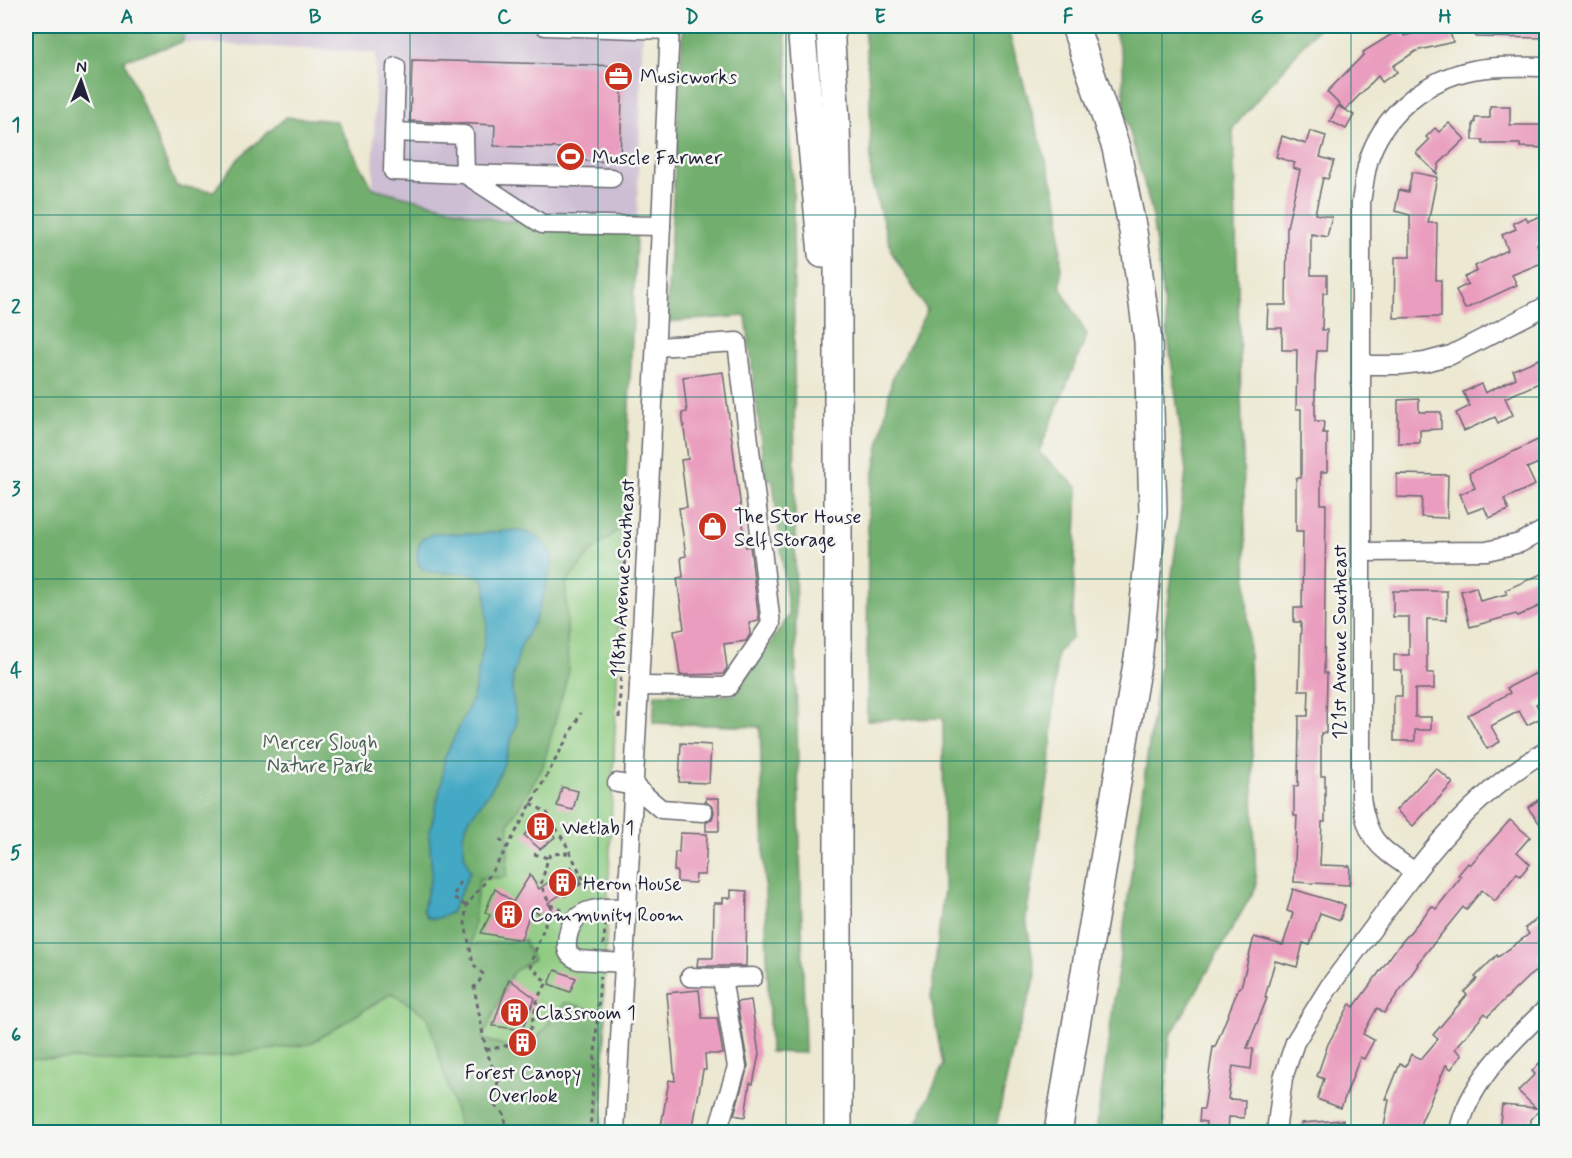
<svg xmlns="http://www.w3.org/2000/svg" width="1572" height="1158" font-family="Mynerve,sans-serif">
<rect width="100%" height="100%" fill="#f6f6f2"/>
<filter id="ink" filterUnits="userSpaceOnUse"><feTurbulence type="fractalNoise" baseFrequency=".0167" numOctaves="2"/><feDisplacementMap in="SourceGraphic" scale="12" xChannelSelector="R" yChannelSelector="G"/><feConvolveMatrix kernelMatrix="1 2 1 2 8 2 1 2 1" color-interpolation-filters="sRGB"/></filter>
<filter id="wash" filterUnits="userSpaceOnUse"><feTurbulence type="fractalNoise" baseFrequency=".008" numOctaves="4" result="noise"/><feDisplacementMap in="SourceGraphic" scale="24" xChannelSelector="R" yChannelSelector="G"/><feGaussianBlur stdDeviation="1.35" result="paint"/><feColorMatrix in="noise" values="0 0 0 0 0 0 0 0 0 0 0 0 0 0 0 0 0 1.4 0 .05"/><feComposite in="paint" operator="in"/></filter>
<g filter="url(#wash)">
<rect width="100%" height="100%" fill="#ece8d1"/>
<polygon fill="#cdbed3" points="184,26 643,26 637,219 500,221 373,188 376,53 183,42"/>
<polygon fill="#8ecb80" stroke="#58765e" stroke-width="1.5" points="26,233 626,471 598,1132 26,1132"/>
<g fill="#72af6e" stroke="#4a6854" stroke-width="1.5">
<polygon points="26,26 184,26 183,42 124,60 176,186 214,191 239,158 286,117 336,121 373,188 500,221 637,219 624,525 589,554 566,584 568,674 542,769 509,823 507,877 479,879 471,945 524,940 533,960 513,972 482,1039 527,1051 565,1002 606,1014 601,1132 461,1132 428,1017 392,993 310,1044 178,1062 26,1058"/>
<polygon points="683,26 785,26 793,185 796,684 805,1053 770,1052 760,727 653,723 655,694 734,695 789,616 773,482 765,476 746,316 666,322"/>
<polygon points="864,26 1007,26 1060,209 1061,288 1087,335 1039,452 1078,488 1072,637 1057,653 1050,767 1026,918 1036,976 1014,1045 995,1132 913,1132 943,1065 931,998 944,889 943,718 867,720 868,503 892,379 927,310 892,253 871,180 870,94"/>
<polygon points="1113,26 1313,26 1317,29 1233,128 1256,887 1170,1037 1163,1132 1096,1132 1186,472 1151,208 1124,111 1123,60"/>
</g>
<polygon fill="#43a8c3" stroke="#32657f" stroke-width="1.5" points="518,530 537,536 549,549 553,562 537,616 521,646 513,675 512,692 517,722 502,769 490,791 468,821 463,836 464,854 470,872 451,913 435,919 427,917 423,910 432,873 429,835 442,781 444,759 473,698 487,629 486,585 482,578 474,574 431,572 422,569 418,563 417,551 422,539 436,533 476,534"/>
<g id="blocks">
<g fill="#ea9dbe">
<polygon points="1423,26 1448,26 1453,42 1416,51 1393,66 1397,72 1382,82 1378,76 1345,110 1327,92 1364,54 1363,52 1400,29 1404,36 1424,31"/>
<polygon points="1476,26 1546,26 1546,38 1476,37"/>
<polygon points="412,60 623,66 620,162 560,160 561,148 494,146 495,125 410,121"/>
<polygon points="1338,106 1354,115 1346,129 1330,121"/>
<polygon points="1490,106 1510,106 1510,125 1546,125 1546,148 1520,147 1520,144 1483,144 1483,140 1473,140 1473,123 1475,123 1475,118 1490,118"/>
<polygon points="1449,123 1465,139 1439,164 1437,174 1416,153 1429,140 1426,137 1435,128 1439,132"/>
<polygon points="1310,131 1326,136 1320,157 1334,161 1328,179 1323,178 1315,214 1332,217 1327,237 1311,234 1311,275 1327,275 1327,293 1323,293 1322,330 1327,330 1326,351 1317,351 1315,380 1315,421 1324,421 1323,433 1327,433 1327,472 1321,472 1321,504 1326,504 1324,673 1327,673 1326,733 1321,733 1321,776 1325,776 1325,822 1322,822 1320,865 1350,866 1349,885 1294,882 1297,816 1294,816 1294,786 1298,786 1299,716 1308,716 1309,690 1299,690 1301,622 1294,622 1294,608 1302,608 1303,531 1296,531 1296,478 1301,478 1301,409 1296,409 1297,350 1282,350 1282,328 1267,328 1268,305 1286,305 1287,227 1300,170 1293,168 1295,163 1276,157 1282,136 1306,144"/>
<polygon points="1412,172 1437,177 1428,223 1437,223 1436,280 1441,280 1441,317 1394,318 1395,257 1410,257 1410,215 1395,211 1399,190 1408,192"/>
<polygon points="1546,214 1546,240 1537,244 1544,262 1512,275 1517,285 1465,309 1456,290 1468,284 1464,277 1477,271 1475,266 1508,250 1502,235 1516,229 1513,223 1526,217 1528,221"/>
<polygon points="1546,356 1546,380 1505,398 1513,415 1498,423 1495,417 1464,431 1456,413 1470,406 1463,392 1481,384 1485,393 1516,378 1513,370"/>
<polygon points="723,372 746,547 750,546 759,621 749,623 750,634 746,641 724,644 727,668 723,674 680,675 674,631 684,629 677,578 683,577 681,557 686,556 679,508 687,507 681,460 688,459 682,413 687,412 683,377"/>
<polygon points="1419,399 1419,412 1441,412 1441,429 1420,430 1420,443 1398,443 1398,400"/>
<polygon points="1546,436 1546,460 1527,468 1535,485 1504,499 1509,510 1489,518 1484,507 1468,513 1460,494 1475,488 1469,473"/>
<polygon points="1397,474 1448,475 1447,518 1421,517 1422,498 1397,497"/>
<polygon points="1546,572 1546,603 1518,616 1516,614 1470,627 1461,591 1476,587 1480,601 1507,594 1505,590"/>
<polygon points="1393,591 1447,591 1447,620 1427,619 1427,673 1434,673 1434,689 1415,689 1415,717 1431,717 1431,730 1415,730 1415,741 1394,741 1394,696 1402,696 1402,670 1394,670 1394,655 1409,655 1409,617 1393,617"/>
<polygon points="1546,668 1546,698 1536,704 1543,717 1527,725 1519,711 1491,726 1500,742 1487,749 1468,715 1510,693 1507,688"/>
<polygon points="681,743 711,745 709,783 679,782"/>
<polygon points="1436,768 1453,783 1413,826 1396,810"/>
<polygon points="562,787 578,791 573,810 557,806"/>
<polygon points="1546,794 1546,832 1528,808"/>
<polygon points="706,798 719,798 719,831 706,831 706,823 712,819 714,812 713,807 706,802"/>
<polygon points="1510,820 1530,837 1517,852 1530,864 1520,876 1517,873 1495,901 1482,890 1466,910 1463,907 1417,964 1418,965 1384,1013 1377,1008 1363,1034 1374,1040 1364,1059 1360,1057 1341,1108 1317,1099 1324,1079 1317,1076 1328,1044 1350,1004 1354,1007 1396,949 1432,906 1436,909 1461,877 1458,875 1468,863 1470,865"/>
<polygon points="539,821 544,821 555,837 540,849 524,835"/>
<polygon points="680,833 707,834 705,875 696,875 695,883 677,882 677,871 674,871 675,852 679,852"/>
<polygon points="571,866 581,881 548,903 553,911 549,919 531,909 521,940 481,933 490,915 485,912 495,889 513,902 530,875 539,889"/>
<polygon points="1293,889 1345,905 1340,920 1320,913 1310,945 1303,943 1297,967 1275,961 1265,997 1267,998 1247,1048 1253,1049 1251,1069 1233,1066 1228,1099 1245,1100 1244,1118 1229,1117 1228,1132 1205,1132 1206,1122 1199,1121 1200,1109 1204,1109 1213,1047 1215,1047 1239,987 1241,987 1254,937 1283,945 1293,913 1287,911"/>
<polygon points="731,890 747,891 746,966 697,966 698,958 713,958 714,903 723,903 723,898 731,898"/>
<polygon points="1546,912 1546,950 1538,956 1544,965 1528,977 1488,1016 1485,1013 1455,1049 1462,1055 1451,1069 1446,1065 1421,1122 1419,1132 1383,1132 1389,1100 1386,1099 1400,1064 1406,1066 1411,1054 1421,1059 1438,1039 1433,1035 1467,995 1464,992 1477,979 1475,977 1497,955 1498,957 1529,934 1525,928"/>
<polygon points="555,970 576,978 570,992 549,984"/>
<polygon points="509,979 535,998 522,1030 493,1026"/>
<polygon points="699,990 702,1018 717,1018 723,1054 705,1054 706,1070 703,1070 692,1132 660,1132 669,1080 675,1081 667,993"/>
<polygon points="751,1000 759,1054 753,1084 750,1083 745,1117 734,1115 748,1066 737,1002"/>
<polygon points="1546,1056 1546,1103 1531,1119 1530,1132 1499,1132 1502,1105 1536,1108 1518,1091 1535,1074 1532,1071"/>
<polygon points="1343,1120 1344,1132 1301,1132 1301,1123"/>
</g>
</g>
</g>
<g filter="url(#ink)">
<use href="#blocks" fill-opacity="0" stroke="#696770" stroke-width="1.5"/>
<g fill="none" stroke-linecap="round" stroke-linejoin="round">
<defs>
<g id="minor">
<polyline points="545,26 670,30"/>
<polyline points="396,67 393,171 465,174 542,224 661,226"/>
<polyline points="395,132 464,135 465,174 612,178"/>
<polyline points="1362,365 1401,365 1425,362 1451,355 1546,306"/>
<polyline points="1362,552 1487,551 1520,543 1546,529"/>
<polyline points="639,686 728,687 771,624 737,342 656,347"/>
<polyline points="617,783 634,786 661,809 703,812"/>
<path d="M1415,872C1451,825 1494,781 1546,751"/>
<path d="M623,963L578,960C569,956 566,952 567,942C570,907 598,907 627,908"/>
<polyline points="690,977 722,978"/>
<polyline points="615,1132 647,536 670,26"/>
<polyline points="717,1132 737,1067 722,978 753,977"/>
<path d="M1276,1132L1283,1078L1295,1042L1329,987L1415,872C1379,847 1368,843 1361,798V202C1364,186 1365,168 1371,153C1388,110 1428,79 1473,70C1498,65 1522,67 1546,67"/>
<path d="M1459,1132C1466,1086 1513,1040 1546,1009"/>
</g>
<g id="highway">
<polyline points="801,26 822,254"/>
<polyline points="830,26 836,122 838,205 838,1132"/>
<polyline points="1058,1132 1139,652 1153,512 1148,341 1133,231 1116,148 1075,26"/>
</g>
</defs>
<use href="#minor" stroke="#696770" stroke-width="21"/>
<use href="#highway" stroke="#696770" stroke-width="30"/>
<g stroke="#696770" stroke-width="3" stroke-dasharray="4.5 4.5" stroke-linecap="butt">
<polyline points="619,718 626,550"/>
<polyline points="531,803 547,813 567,846 583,879 583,882 564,896"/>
<polyline points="500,839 507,848"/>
<polyline points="534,854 548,858"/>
<polyline points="460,882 453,897 466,906"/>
<polyline points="562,910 550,905 541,885 548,858 551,854 568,853"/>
<polyline points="603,945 606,922"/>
<polyline points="486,1050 528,1041 538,997 547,983 530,965 545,925 545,917"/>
<polyline points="503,1132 506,1116 492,1103 498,1082 486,1050 474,987 479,982 483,974 473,964 465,923 466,906 485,882 507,848 581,713"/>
<polyline points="590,1132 600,976"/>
</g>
<use href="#minor" stroke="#fff" stroke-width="18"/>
<use href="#highway" stroke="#fff" stroke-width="27"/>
</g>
</g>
<path fill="none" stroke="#0f766e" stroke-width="1.5" stroke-opacity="0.55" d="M221,26V1132M410,26V1132M598,26V1132M786,26V1132M974,26V1132M1162,26V1132M1351,26V1132M26,215H1546M26,397H1546M26,579H1546M26,761H1546M26,943H1546"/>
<defs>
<symbol id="office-disc" viewBox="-11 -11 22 22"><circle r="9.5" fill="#c8321e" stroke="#f6f6f2"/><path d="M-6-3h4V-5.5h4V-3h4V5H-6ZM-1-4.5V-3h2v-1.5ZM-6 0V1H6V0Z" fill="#fff"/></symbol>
<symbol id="stadium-disc" viewBox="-11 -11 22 22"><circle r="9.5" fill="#c8321e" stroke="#f6f6f2"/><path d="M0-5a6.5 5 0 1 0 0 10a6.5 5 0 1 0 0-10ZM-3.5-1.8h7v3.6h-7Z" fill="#fff"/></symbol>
<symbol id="shop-disc" viewBox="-11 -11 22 22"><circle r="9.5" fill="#c8321e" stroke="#f6f6f2"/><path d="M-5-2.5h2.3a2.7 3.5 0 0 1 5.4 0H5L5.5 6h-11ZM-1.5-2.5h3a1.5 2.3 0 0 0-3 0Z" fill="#fff"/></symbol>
<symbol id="building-disc" viewBox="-11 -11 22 22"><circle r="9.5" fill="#c8321e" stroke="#f6f6f2"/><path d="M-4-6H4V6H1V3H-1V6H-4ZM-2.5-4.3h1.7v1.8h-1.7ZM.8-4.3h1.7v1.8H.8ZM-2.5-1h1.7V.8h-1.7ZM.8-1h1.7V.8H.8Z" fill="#fff"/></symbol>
</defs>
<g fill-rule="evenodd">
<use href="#office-disc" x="602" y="60" width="33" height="33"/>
<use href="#stadium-disc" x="554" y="140" width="33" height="33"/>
<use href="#shop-disc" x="696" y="510" width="33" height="33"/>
<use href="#building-disc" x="524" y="810" width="33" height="33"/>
<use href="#building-disc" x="546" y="866" width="33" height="33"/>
<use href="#building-disc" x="492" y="898" width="33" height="33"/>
<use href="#building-disc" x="498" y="996" width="33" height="33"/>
<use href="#building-disc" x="506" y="1026" width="33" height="33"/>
</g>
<g text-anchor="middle" stroke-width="5" stroke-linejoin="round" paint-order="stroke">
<g font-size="20" fill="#22223b" stroke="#f6f6f2" text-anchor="start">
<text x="640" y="83">Musicworks</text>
<text x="592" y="164">Muscle Farmer</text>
<text x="734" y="523">The Stor House<tspan x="734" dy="23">Self Storage</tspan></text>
<text x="562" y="834">Wetlab 1</text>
<text x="583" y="890">Heron House</text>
<text x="530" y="921">Community Room</text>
<text x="535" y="1019">Classroom 1</text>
<text x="523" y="1079" text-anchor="middle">Forest Canopy<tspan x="523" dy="23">Overlook</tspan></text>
</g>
<g font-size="20" fill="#22223b" stroke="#f6f6f2">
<text transform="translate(622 578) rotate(-87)" y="7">118th Avenue Southeast</text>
<text transform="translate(1339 642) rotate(-90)" y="7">121st Avenue Southeast</text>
</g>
<g font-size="20" fill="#485d53" stroke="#f6f6f2">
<text x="320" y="749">Mercer Slough<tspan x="320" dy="23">Nature Park</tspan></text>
</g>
</g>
<rect width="1572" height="1158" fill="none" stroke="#f6f6f2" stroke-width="66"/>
<g transform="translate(81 81) rotate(2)" stroke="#f6f6f2" stroke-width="4.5" paint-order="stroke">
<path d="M0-4.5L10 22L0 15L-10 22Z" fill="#22223b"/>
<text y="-9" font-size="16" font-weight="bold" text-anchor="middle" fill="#22223b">N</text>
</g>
<rect x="33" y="33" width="1506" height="1092" fill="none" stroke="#0f766e" stroke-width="2"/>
<g font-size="20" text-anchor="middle" font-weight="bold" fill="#0f766e">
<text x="127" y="23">A</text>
<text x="315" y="23">B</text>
<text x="504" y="23">C</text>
<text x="692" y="23">D</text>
<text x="880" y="23">E</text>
<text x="1068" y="23">F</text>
<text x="1257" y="23">G</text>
<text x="1445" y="23">H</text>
<text x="16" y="131">1</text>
<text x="16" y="313">2</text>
<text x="16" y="495">3</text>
<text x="16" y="677">4</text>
<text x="16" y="859">5</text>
<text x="16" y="1041">6</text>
</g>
</svg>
